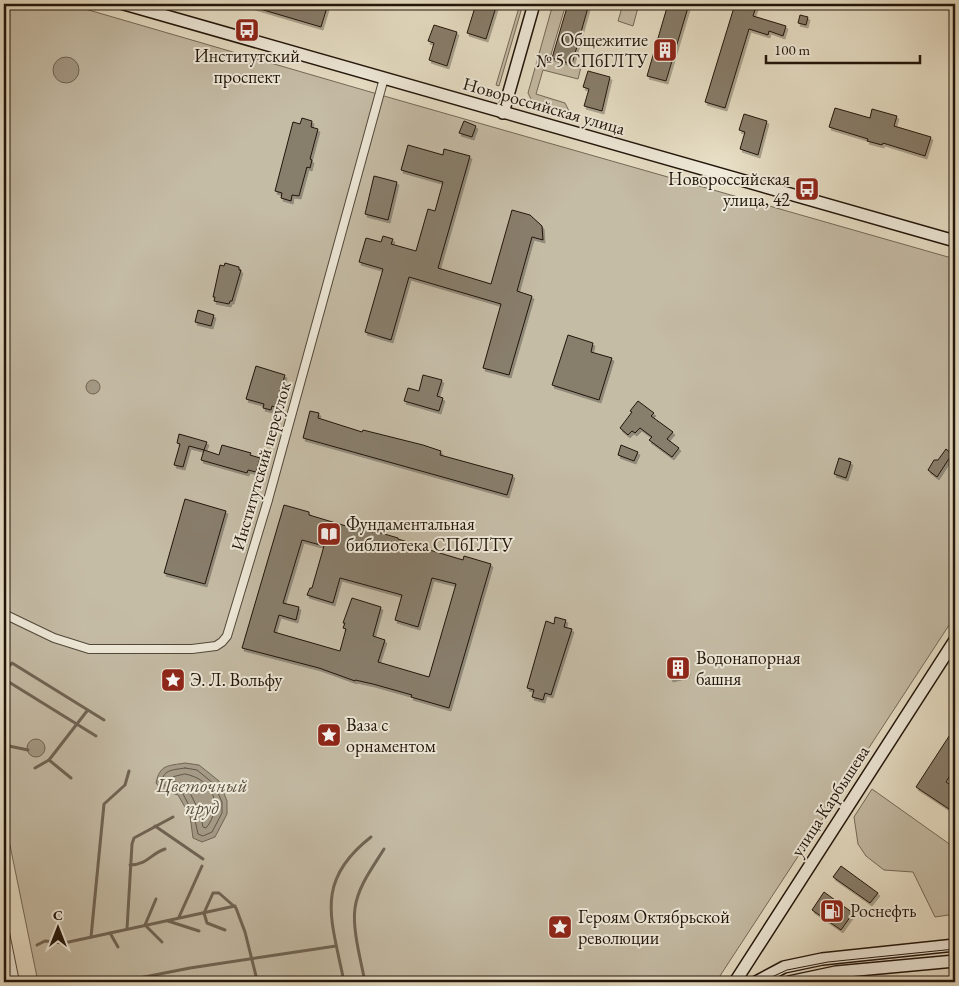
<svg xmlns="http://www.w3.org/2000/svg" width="959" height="986" font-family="'EB Garamond',serif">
<defs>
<filter id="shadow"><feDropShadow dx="2" dy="3" stdDeviation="0" flood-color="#0004"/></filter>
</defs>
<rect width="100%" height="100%" fill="#e7dfc6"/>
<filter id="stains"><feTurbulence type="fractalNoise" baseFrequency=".004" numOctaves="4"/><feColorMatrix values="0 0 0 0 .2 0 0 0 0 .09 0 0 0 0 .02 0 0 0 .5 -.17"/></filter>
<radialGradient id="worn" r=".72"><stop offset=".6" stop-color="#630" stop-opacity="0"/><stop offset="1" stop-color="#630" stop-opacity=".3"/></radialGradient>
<g fill="#c5bca6" stroke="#736858">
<polygon points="4,4 68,4 391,98 955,259 955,616 716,982 38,982 4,816"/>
<polygon points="520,4 523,4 499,86 496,85"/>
<polygon points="553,4 566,4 550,58 581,67 578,79 543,70 536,94 565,103 569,111 533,101 531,99 528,93"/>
<polygon points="623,4 639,4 633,26 618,21"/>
<polygon points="872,789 955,848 955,914 935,917 913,872 884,870 866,856 858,844 854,817"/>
</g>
<g fill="#a49a86" stroke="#706454">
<circle cx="66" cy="70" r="13"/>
<circle cx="93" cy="387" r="7"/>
<circle cx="36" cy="748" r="9"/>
<path d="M185,763L199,765L219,781L227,801V814L215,837L202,842L193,838L190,816L178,795L162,790L156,783C160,764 168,766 185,763Z"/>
</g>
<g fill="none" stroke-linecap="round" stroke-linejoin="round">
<g stroke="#625748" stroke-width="1">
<path d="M185,768L197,770L214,784L222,802V813L212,832L203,836L198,834L194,815L182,792L165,786L162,782C163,769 174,770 185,768Z"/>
<path d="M185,774C213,779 224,806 206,828L203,827L200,813L188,789L183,785L171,780L173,777Z"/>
</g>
<g stroke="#706454" stroke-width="3">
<polyline points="4,672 12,663 104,720"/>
<polyline points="4,679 96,736"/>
<polyline points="4,745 28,750"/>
<polyline points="49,760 71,778"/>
<polyline points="35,768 49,760 87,711"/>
<polyline points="155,826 203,859"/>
<path d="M130,865C149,864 150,854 165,849"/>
<polyline points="156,899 145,925 162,942"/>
<polyline points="179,917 202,866"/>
<polyline points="168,921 199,931"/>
<polyline points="127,929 132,844 134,838 173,817"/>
<polyline points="225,930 207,923 204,913 213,893 219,893 236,908 245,932 257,980"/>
<polyline points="110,933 118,947"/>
<polyline points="91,937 104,804 125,785 129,771"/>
<polyline points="37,945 45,941 64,943 235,906"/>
<polyline points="119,982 190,968 336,946"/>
<path d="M344,982C332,920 313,882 371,837"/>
<path d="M365,982C361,961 352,929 355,908C358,886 373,867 384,849"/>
</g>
</g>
<g fill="#887e6c" stroke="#21140a" fill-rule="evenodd" filter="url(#shadow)">
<polygon points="250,4 328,4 321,27 250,6"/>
<polygon points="476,4 497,4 486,39 467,33"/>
<polygon points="568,4 589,4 572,64 552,58"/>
<polygon points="668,4 689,4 666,81 647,76"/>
<polygon points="735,4 757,4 753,16 786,26 783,36 769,31 768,35 749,29 725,108 705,102"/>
<polygon points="800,15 808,17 806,25 798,23"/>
<polygon points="434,25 457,32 447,66 429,60 434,43 428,41"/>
<polygon points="588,71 610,77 602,111 584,106 589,89 583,87"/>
<polygon points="835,108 870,118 872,109 897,116 894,126 931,137 925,156 883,143 882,145 867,141 868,139 829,127"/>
<polygon points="744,114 767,121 758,155 740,149 745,132 739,130"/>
<polygon points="302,118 312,121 311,127 318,129 310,159 312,160 310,168 307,167 299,196 292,195 291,201 281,198 282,193 275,191 293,122 300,124"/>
<polygon points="464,121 476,126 472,137 459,133"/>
<polygon points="408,145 443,155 444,149 470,156 438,268 491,284 512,210 530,215 542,226 543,240 532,237 517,291 532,296 509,375 483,368 501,304 409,277 391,340 365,332 383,269 359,262 366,238 381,242 383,236 393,239 391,244 416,251 428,209 435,211 443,182 401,170"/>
<polygon points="374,176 397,182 388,220 365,214"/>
<polygon points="225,263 239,267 239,270 241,270 232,301 230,301 229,304 214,301 215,297 213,297 220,265 224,266"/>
<polygon points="198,310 214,315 211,326 195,322"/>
<polygon points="568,335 593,343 591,352 612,358 599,400 552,385"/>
<polygon points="256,366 285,375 275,407 272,406 271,410 263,408 264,404 246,399"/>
<polygon points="423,375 442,380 437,396 443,398 439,411 404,401 408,388 419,391"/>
<polygon points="638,401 654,413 651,416 673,432 667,439 679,448 672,457 649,440 652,437 640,428 635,433 632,431 628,435 620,428 632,412 630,411"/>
<polygon points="310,411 319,413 318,418 362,432 363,430 423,445 441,451 440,455 513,475 507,495 303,438"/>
<polygon points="179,434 207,442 204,450 189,446 183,467 174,465 180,444 177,443"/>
<polygon points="222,445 251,453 250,455 260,458 256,472 248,470 247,473 201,460 204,450 219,455"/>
<polygon points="621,445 638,452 634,461 618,455"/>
<polygon points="946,449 952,454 937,477 928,470 934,460 938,460"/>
<polygon points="839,458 851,462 846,478 834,474"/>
<polygon points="185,499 226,511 205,584 164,573"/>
<path d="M284,505L309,512V515L356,529L357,527L373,532L374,531L398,538V539L414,544L413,545L463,560L464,556L491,564L449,708L411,697L412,695L373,684L355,680V681L319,668L242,648ZM302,540L324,546L312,588H310L307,595L333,603L340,578L402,595L395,620L418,627L432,578L456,584L429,677L378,662L385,640L373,636L381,607L352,598L343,623H345L343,628L346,629L340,651L274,632L279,615L296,620L299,607L283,603Z"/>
<polygon points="555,617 566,620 564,627 572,629 551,695 545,693 543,700 532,697 534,690 527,688 546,621 554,624"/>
<polygon points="685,657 688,672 687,675 671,679 667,661"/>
<polygon points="955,727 955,767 946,782 955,788 955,813 916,787"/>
<polygon points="841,866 878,893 870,903 833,877"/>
<polygon points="824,892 853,913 841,930 812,910"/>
</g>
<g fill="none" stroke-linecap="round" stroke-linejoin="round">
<defs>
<g id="street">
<polyline points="4,614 54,638 89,649 192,649 216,646 222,642 227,636 268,500 384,78"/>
<polyline points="4,928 15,982"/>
</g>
<g id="secondary">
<polyline points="124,4 955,241"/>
<polyline points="503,113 534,4"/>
<polyline points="735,982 955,640"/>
<polyline points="756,982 784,967 822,959 955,945"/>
<polyline points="789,982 836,972 955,961"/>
</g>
</defs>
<use href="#street" stroke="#524739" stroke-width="10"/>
<use href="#secondary" stroke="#21140a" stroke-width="14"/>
<use href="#street" stroke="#efeada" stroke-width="8"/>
<use href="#secondary" stroke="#efeada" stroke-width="11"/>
<polyline stroke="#21140a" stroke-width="1" points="761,982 787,970 828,962 955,949"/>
</g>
<defs>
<symbol id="bus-square" viewBox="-11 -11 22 22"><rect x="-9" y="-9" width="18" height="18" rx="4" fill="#8f2418" stroke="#efeada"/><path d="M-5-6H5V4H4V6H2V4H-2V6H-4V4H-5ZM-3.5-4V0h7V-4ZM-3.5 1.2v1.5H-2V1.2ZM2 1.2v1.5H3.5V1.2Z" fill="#fff"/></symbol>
<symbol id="building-square" viewBox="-11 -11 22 22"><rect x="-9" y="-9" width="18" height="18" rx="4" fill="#8f2418" stroke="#efeada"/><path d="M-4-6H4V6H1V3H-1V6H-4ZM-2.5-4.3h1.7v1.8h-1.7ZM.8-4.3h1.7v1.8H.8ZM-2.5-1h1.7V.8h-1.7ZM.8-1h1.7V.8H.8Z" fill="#fff"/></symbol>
<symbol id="library-square" viewBox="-11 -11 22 22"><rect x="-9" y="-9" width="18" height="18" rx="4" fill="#8f2418" stroke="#efeada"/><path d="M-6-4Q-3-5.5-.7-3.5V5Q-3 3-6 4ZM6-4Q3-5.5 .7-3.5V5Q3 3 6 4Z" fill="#fff"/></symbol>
<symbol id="sight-square" viewBox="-11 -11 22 22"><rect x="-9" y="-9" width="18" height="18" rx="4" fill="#8f2418" stroke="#efeada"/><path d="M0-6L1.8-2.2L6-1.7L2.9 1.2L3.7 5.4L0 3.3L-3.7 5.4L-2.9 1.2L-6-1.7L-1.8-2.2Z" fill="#fff"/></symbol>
<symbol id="fuel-square" viewBox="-11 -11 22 22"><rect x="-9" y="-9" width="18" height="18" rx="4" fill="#8f2418" stroke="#efeada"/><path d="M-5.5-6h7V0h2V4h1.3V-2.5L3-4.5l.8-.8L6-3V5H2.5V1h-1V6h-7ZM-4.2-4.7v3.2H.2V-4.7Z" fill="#fff"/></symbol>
</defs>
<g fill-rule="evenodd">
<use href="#bus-square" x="233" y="16" width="28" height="28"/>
<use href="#building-square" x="651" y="36" width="28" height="28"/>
<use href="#bus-square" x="793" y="175" width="28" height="28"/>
<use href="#library-square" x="315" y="520" width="28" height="28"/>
<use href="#building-square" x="664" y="654" width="28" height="28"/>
<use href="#sight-square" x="159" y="666" width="28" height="28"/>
<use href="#sight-square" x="315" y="721" width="28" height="28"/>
<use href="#fuel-square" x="818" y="897" width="28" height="28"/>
<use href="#sight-square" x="546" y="913" width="28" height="28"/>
</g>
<g text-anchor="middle" stroke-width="4" stroke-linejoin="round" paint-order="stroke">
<g font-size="18" fill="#21140a" stroke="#efeada" text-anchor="start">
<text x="648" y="46" text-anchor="end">Общежитие<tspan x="648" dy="21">№ 5 СПбГЛТУ</tspan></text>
<text x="247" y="62" text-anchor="middle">Институтский<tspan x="247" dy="21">проспект</tspan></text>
<text x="790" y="185" text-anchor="end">Новороссийская<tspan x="790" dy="21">улица, 42</tspan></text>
<text x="346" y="530">Фундаментальная<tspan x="346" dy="21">библиотека СПбГЛТУ</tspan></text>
<text x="696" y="664">Водонапорная<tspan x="696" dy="21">башня</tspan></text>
<text x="190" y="686">Э. Л. Вольфу</text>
<text x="346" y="731">Ваза с<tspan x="346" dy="21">орнаментом</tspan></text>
<text x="850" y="917">Роснефть</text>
<text x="578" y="923">Героям Октябрьской<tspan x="578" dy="21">революции</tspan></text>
</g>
<g font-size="18" fill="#21140a" stroke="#efeada">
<text transform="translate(544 106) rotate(16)" y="6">Новороссийская улица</text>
<text transform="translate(261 466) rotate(-74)" y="6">Институтский переулок</text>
<text transform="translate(830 801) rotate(-57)" y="6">улица Карбышева</text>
</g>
<g font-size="19" font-style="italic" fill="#5c5042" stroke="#efeada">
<text x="202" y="792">Цветочный<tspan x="202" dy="22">пруд</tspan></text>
</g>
</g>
<rect width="959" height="986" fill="none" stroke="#e7dfc6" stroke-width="20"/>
<rect x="5" y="5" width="949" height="976" fill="none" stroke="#21140a" stroke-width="2.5"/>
<rect x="10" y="10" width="939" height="966" fill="none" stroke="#21140a"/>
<g transform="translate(58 928)" stroke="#efeada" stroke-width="4" paint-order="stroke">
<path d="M0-4L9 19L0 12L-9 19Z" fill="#21140a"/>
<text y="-8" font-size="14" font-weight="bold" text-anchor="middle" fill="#21140a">С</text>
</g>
<path d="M766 55v8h154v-8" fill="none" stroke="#21140a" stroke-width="2.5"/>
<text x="774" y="55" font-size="15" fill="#21140a" stroke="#efeada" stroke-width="4" paint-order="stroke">100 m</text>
<rect width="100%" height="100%" filter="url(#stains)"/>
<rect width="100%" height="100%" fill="url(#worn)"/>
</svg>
